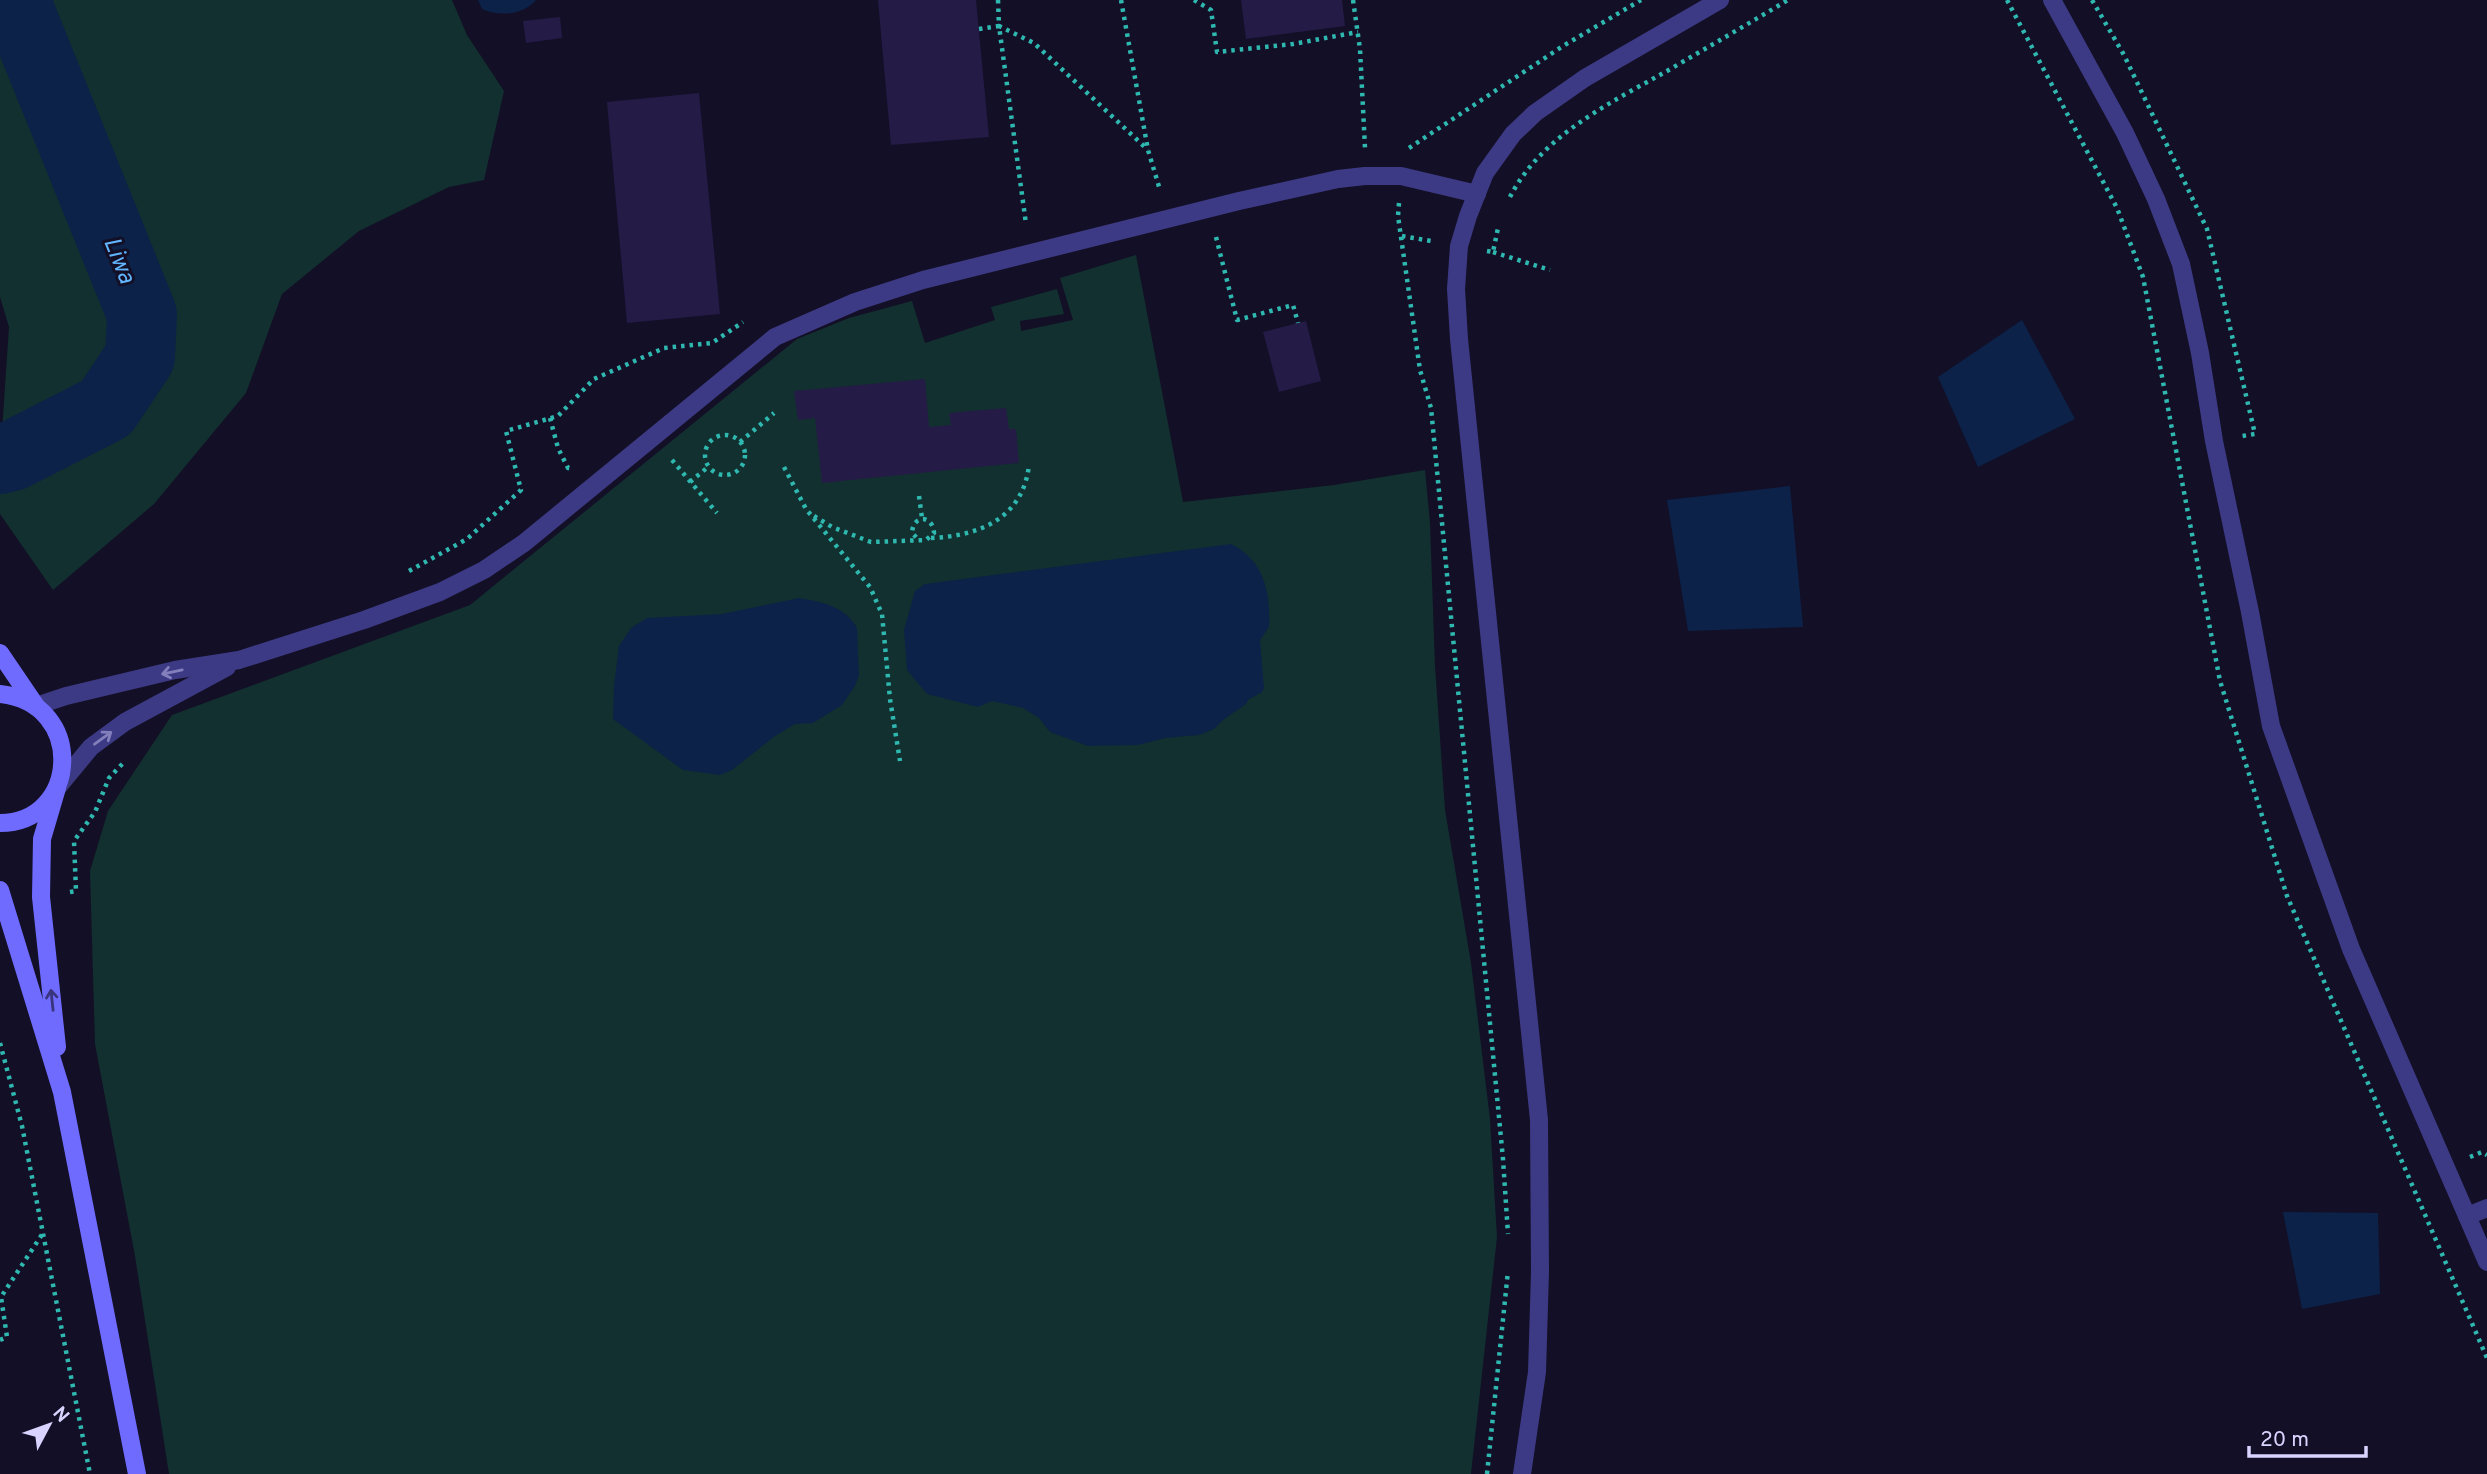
<svg xmlns="http://www.w3.org/2000/svg" width="2487" height="1474" font-family="Overpass,sans-serif">
<rect width="100%" height="100%" fill="#130f26"/>
<g fill="#12302f">
<polygon points="0,0 452,0 467,35 504,91 484,180 449,187 359,231 282,294 246,393 154,504 53,590 0,514 0,461 9,327 0,297"/>
<polygon points="1136,255 1183,502 1334,485 1425,470 1430,523 1435,666 1445,810 1471,963 1490,1119 1497,1237 1471,1474 169,1474 135,1256 95,1044 90,871 108,811 172,715 470,605 797,339 849,318 912,301 925,343 995,320 991,307 1057,289 1064,314 1020,321 1021,331 1073,320 1060,278"/>
</g>
<g fill="#0c2248">
<path d="M478,0H536C523,15 500,17 482,9Z"/>
<polygon points="2022,320 2075,419 1978,467 1938,377"/>
<polygon points="1790,486 1803,627 1688,631 1667,500"/>
<path d="M1231,544C1264,560 1271,593 1269,627L1260,640L1264,688L1262,692L1248,700L1246,704L1223,720L1214,729L1199,735L1165,738L1138,745L1088,746L1050,732L1039,718L1023,708L992,701L978,707L927,694L907,670L904,630L915,591L925,584Z"/>
<path d="M799,598C822,602 845,606 857,628L859,675L855,686L842,705L813,723L795,724L775,736L732,770L720,775L683,770L613,719L614,685L619,646L631,628L647,618L722,614Z"/>
<polygon points="2283,1212 2378,1213 2380,1294 2302,1309"/>
</g>
<g fill="none" stroke-linecap="round" stroke-linejoin="round">
<polyline stroke="#0c2248" stroke-width="70" points="0,459 12,456 106,408 140,357 142,314 15,0"/>
</g>
<g fill="#241b47">
<polygon points="878,0 976,0 989,137 891,145"/>
<polygon points="1241,0 1342,0 1345,26 1246,39"/>
<polygon points="560,17 562,38 526,43 523,21"/>
<polygon points="699,93 720,314 627,323 607,102"/>
<polygon points="1306,321 1321,381 1279,392 1263,332"/>
<polygon points="925,379 929,427 951,425 949,413 1006,408 1009,429 1016,429 1019,463 822,483 815,418 798,420 794,391"/>
</g>
<g fill="none" stroke-linecap="round" stroke-linejoin="round">
<g stroke="#2fb8b0" stroke-width="4.5" stroke-dasharray="3.5 5" stroke-linecap="butt">
<polyline points="998,0 999,26 1034,43 1148,150"/>
<polyline points="1121,0 1148,150 1160,190"/>
<polyline points="1194,0 1211,10 1217,52 1293,44 1358,32"/>
<polyline points="1353,0 1360,49 1365,148"/>
<polyline points="2007,0 2117,208 2143,277 2220,681 2287,896 2487,1358"/>
<polyline points="2092,0 2124,55 2207,229 2255,434 2242,436"/>
<polyline points="979,29 999,26 1026,224"/>
<polyline points="1409,148 1563,46 1641,0"/>
<path d="M1510,197C1541,136 1610,103 1667,71C1708,47 1748,24 1788,0"/>
<polyline points="1399,203 1398,216 1420,370 1431,408 1503,1159 1508,1234"/>
<polyline points="1402,236 1431,241"/>
<polyline points="1216,237 1237,320 1293,305 1298,323"/>
<polyline points="1487,251 1493,252 1498,228"/>
<polyline points="1493,252 1550,270"/>
<polyline points="550,418 558,448 568,468 570,468"/>
<circle cx="725" cy="455" r="20"/>
<polyline points="740,442 774,413"/>
<polyline points="672,460 717,513"/>
<polyline points="784,467 806,509 870,587 882,614 890,699 900,761"/>
<polyline points="690,482 708,467"/>
<polyline points="919,496 922,518"/>
<path d="M814,516L832,527L871,542L926,540L934,533C933,515 913,514 912,533L919,540"/>
<path d="M931,538C980,536 1023,518 1029,465"/>
<polyline points="409,571 467,539 521,490 506,431 558,416 594,379 664,348 712,343 743,322"/>
<polyline points="70,892 76,891 74,841 95,812 109,778 125,761"/>
<polyline points="0,1043 22,1126 90,1474"/>
<polyline points="2470,1157 2482,1152 2487,1155"/>
<polyline points="0,1340 7,1337 1,1297 43,1233"/>
<polyline points="1487,1474 1508,1271"/>
</g>
<g stroke="#3d3a85" stroke-width="18">
<polyline points="2052,0 2125,133 2156,199 2181,264 2200,353 2214,441 2250,612 2271,726 2351,949 2487,1262"/>
<polyline points="36,706 66,696 175,670 239,660 364,620 440,592 484,570 524,543 775,337 855,302 923,280 1239,201 1338,179 1365,176 1401,176 1477,194"/>
<polyline points="57,788 91,747 125,722 227,667"/>
<polyline points="2467,1216 2487,1208"/>
<polyline points="1522,1474 1537,1372 1540,1272 1539,1120 1459,339 1456,289 1459,246 1468,216 1485,173 1513,134 1535,113 1585,78 1720,0"/>
</g>
<g stroke="#6f6bff" stroke-width="18">
<polyline points="0,653 36,706"/>
<path d="M0,694C87,703 79,823 0,823"/>
<polyline points="57,788 42,839 41,897 57,1047"/>
<polyline points="0,890 62,1092 137,1474"/>
</g>
</g>
<defs><path id="oneway-shaft" d="M-6 0H5M1.5-3L5.5 0L1.5 3" fill="none" stroke-width="1.6" stroke-linecap="round" stroke-linejoin="round" transform="scale(1.75)"/></defs>
<g stroke="#837fbc">
<use href="#oneway-shaft" transform="translate(172 672) rotate(168)"/>
<use href="#oneway-shaft" transform="translate(103 738) rotate(-36)"/>
</g>
<use stroke="#38347d" href="#oneway-shaft" transform="translate(52 1000) rotate(-96)"/>
<g text-anchor="middle" stroke-width="6" stroke-linejoin="round" paint-order="stroke">
<g font-size="24" font-style="italic" fill="#62b6ff" stroke="#130f26">
<text transform="translate(120 260) rotate(68)" y="8">Liwa</text>
</g>
</g>
<g transform="translate(49 1425) rotate(49)" stroke="#130f26" stroke-width="5" paint-order="stroke">
<path d="M0-5L12 26L0 18L-12 26Z" fill="#d9d4ff"/>
<text y="-10" font-size="19" font-weight="bold" text-anchor="middle" fill="#d9d4ff">N</text>
</g>
<path d="M2249 1446v10h117v-10" fill="none" stroke="#d9d4ff" stroke-width="3.5"/>
<text x="2260" y="1446" font-size="21" fill="#d9d4ff" stroke="#130f26" stroke-width="5" paint-order="stroke">20 m</text>
</svg>
